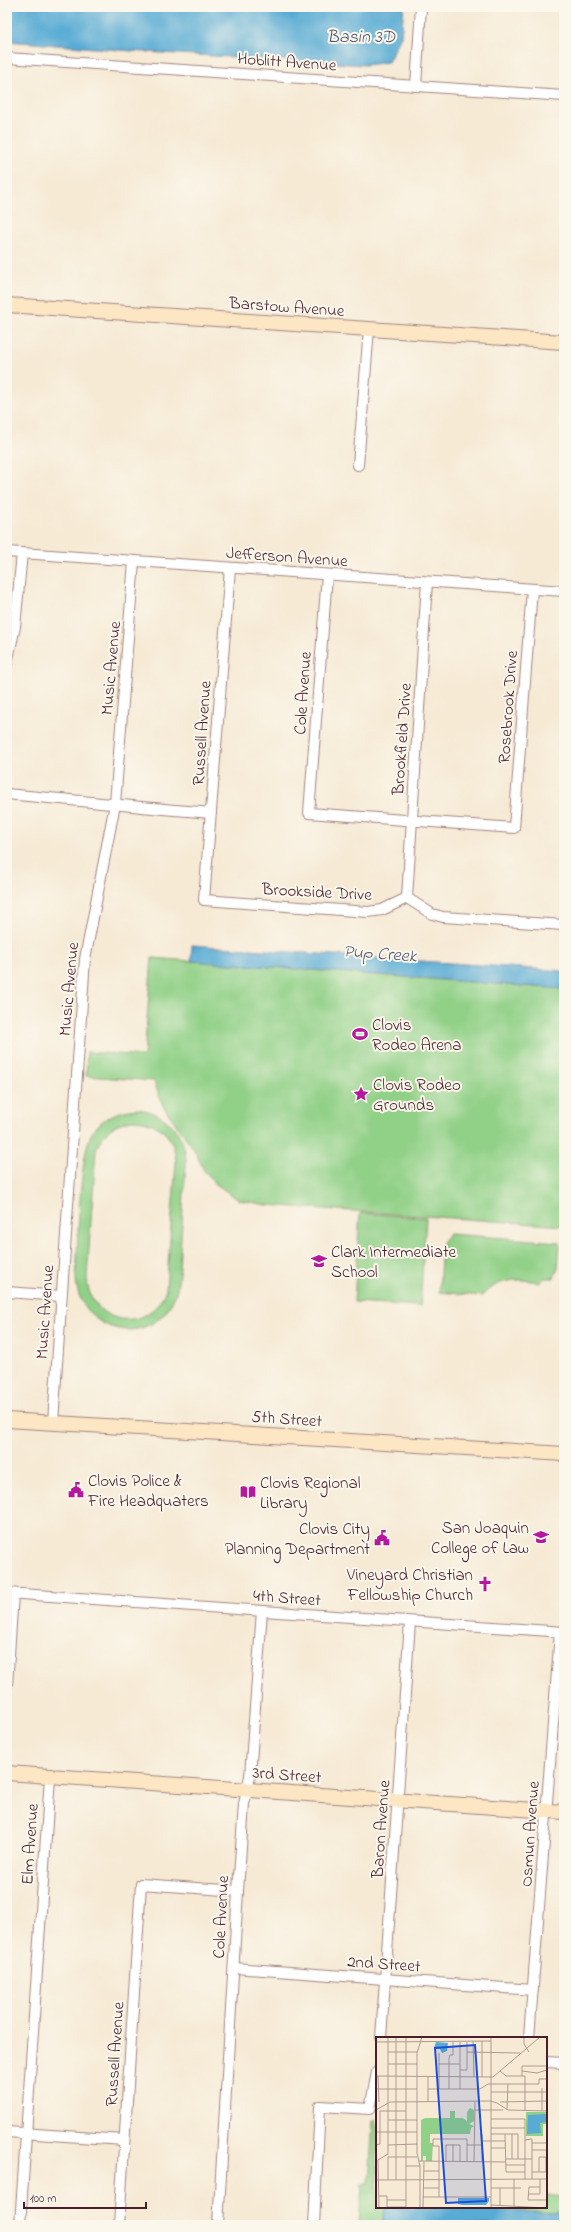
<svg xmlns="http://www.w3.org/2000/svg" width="571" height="2232" viewBox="0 0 571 2232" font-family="'Indie Flower',sans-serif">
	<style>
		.green { fill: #91d087; stroke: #6e7859; fill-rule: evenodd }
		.water { fill: #59abd4; stroke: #526580 }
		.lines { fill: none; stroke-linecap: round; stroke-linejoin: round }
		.street-casing { stroke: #a08480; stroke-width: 12 }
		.secondary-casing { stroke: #a08480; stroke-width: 16 }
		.street { stroke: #fff; stroke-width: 10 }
		.secondary { stroke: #fce6c4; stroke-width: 14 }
		.labels { text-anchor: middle; stroke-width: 4; stroke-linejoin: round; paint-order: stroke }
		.street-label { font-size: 17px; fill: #4a1f2b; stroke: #fbf7ec }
		.poi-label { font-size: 17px; fill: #4a1f2b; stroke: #fbf7ec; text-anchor: start }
		.water-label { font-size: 18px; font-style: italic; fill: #50576f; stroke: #fbf7ec }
		.inset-road { fill: none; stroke: #b19991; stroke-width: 1 }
		.view { fill: #1d4ed8; fill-opacity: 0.15; stroke: #1d4ed8; stroke-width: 2 }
		.inset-edge { fill: none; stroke: #4a1f2b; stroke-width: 2 }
	</style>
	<rect width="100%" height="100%" fill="#fbf7ec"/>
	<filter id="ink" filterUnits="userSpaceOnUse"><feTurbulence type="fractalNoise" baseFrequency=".025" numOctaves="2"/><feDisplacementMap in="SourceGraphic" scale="8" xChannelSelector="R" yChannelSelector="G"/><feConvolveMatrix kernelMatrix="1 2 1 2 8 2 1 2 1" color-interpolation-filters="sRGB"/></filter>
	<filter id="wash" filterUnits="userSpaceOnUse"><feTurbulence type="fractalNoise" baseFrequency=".012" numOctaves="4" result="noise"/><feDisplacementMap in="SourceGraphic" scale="16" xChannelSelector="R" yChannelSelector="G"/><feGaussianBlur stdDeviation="0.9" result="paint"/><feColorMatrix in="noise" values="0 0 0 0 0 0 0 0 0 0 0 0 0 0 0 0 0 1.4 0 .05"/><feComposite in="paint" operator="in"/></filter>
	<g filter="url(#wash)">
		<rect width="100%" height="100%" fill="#f6ead5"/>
		<g class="green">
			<polygon points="152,958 564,989 564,1226 267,1205 239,1200 216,1184 203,1169 194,1149 163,1106 154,1081 86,1076 87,1052 144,1056"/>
			<path d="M139,1109c29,5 47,25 47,54 -2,30 -4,60 -6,89 -1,16 0,34 -7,48 -25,52 -97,31 -97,-24 2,-30 3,-122 16,-143 11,-17 28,-23 47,-24zM132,1120c26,0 44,17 44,43l-10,126c-16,47 -79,37 -79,-13l9,-126c6,-17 18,-27 36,-30z"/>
			<polygon points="360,1213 426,1218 420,1306 354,1302"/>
			<path d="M449,1234l111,8 -2,25 -4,11h-10l-4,5c-20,-6 -44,-4 -58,13l-43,-4 3,-50z"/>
			<polygon points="373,2120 377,2120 377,2207 546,2207 546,2195 564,2197 564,2225 359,2225 362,2183 369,2183"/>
		</g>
		<g class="water">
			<polygon points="7,7 404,7 401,37 388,62 366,65 144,52 7,41"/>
			<polygon points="192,945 564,971 564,989 191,961"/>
			<polygon points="385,2207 499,2207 504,2211 564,2213 564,2225 383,2225"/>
		</g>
	</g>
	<g filter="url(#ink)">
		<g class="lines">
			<defs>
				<g id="street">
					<polyline points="7,58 564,96"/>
					<polyline points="416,86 421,7"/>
					<polyline points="358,465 369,329"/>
					<polyline points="7,552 564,591"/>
					<polyline points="230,568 204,900 368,912 382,910 407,898 432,914 443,917 564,925"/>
					<polyline points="327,575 309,813 514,828 532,589"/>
					<polyline points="7,663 15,627 22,553"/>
					<path d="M7,794c68,6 136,14 204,19"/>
					<polyline points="407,898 427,582"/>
					<polyline points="7,1292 61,1296"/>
					<polyline points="53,1422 85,959 115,804 134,561"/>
					<polyline points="7,1593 564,1632"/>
					<polyline points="7,1685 13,1594"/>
					<polyline points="234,1968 533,1990"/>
					<polyline points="381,2038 410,1622"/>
					<polyline points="529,2038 560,1632"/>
					<polyline points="546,2062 564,2063"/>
					<polyline points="7,2132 124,2140"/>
					<polyline points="20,2225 50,1777"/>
					<polyline points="119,2225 141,1884 238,1891"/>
					<polyline points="218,2225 238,1891 244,1804 250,1776 262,1611"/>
					<polyline points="314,2225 320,2106 370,2109 377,2072"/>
				</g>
				<g id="secondary">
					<polyline points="7,305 564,342"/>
					<polyline points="7,1420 564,1454"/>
					<polyline points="7,1773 564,1812"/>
				</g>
			</defs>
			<use href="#street" class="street-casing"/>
			<use href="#secondary" class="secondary-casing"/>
			<use href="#street" class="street"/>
			<use href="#secondary" class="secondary"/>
		</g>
	</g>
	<defs>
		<symbol id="stadium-bare" viewBox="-9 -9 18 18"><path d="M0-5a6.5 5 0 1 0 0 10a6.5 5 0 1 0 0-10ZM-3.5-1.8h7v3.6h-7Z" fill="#b5179e" stroke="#fbf7ec" stroke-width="2.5" paint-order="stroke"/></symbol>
		<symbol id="sight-bare" viewBox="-9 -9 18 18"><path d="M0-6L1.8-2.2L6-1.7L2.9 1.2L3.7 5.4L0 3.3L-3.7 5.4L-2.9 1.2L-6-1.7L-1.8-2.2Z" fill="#b5179e" stroke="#fbf7ec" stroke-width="2.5" paint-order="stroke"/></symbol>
		<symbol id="school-bare" viewBox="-9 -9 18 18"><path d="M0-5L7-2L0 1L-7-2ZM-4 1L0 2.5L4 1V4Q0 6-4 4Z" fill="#b5179e" stroke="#fbf7ec" stroke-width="2.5" paint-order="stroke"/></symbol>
		<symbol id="civic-bare" viewBox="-9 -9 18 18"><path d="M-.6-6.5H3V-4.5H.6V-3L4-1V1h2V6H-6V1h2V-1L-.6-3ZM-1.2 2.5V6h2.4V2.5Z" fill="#b5179e" stroke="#fbf7ec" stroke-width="2.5" paint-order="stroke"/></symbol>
		<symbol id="library-bare" viewBox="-9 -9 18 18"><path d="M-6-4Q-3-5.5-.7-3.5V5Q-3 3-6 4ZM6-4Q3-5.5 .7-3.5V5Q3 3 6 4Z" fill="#b5179e" stroke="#fbf7ec" stroke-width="2.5" paint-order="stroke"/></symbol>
		<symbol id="church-bare" viewBox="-9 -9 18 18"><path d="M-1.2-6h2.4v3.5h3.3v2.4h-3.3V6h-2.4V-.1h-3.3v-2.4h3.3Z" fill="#b5179e" stroke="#fbf7ec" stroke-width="2.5" paint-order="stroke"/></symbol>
	</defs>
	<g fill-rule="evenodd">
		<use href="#stadium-bare" x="349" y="1023" width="22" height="22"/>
		<use href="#sight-bare" x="350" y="1083" width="22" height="22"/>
		<use href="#school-bare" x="308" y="1250" width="22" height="22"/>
		<use href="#civic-bare" x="65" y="1479" width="22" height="22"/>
		<use href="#library-bare" x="237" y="1481" width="22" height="22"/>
		<use href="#school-bare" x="530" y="1526" width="22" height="22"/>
		<use href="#civic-bare" x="371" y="1527" width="22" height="22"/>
		<use href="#church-bare" x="474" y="1573" width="22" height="22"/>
	</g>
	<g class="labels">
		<g class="street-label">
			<text transform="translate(287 61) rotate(4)" y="6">Hoblitt Avenue</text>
			<text transform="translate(287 306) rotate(4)" y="6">Barstow Avenue</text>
			<text transform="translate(287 556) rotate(4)" y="6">Jefferson Avenue</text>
			<text transform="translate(110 668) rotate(-85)" y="6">Music Avenue</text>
			<text transform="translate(302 693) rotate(-86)" y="6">Cole Avenue</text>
			<text transform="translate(507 707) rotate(-86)" y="6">Rosebrook Drive</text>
			<text transform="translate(201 733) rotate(-86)" y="6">Russell Avenue</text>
			<text transform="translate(401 739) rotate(-86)" y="6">Brookfield Drive</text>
			<text transform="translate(317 891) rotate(3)" y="6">Brookside Drive</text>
			<text transform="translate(68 989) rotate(-85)" y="6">Music Avenue</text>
			<text transform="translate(44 1312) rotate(-86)" y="6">Music Avenue</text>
			<text transform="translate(287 1418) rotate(4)" y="6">5th Street</text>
			<text transform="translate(287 1597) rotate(4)" y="6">4th Street</text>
			<text transform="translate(287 1774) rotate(4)" y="6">3rd Street</text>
			<text transform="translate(380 1829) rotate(-86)" y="6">Baron Avenue</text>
			<text transform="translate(529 1834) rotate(-86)" y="6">Osmun Avenue</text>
			<text transform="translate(29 1844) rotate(-86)" y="6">Elm Avenue</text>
			<text transform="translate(220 1917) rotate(-87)" y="6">Cole Avenue</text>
			<text transform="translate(384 1963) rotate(4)" y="6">2nd Street</text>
			<text transform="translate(114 2054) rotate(-86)" y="6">Russell Avenue</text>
		</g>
		<g class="poi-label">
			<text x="372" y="1030">Clovis<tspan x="372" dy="20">Rodeo Arena</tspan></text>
			<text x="373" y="1090">Clovis Rodeo<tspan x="373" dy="20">Grounds</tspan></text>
			<text x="331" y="1257">Clark Intermediate<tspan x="331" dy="20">School</tspan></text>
			<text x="88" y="1486">Clovis Police &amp;<tspan x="88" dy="20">Fire Headquaters</tspan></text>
			<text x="260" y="1488">Clovis Regional<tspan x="260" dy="20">Library</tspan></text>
			<text x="529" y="1533" text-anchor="end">San Joaquin<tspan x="529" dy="20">College of Law</tspan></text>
			<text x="370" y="1534" text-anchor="end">Clovis City<tspan x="370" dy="20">Planning Department</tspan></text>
			<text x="473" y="1580" text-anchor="end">Vineyard Christian<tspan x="473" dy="20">Fellowship Church</tspan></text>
		</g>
		<g class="water-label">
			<text x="361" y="42">Basin 3D</text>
			<text transform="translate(380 953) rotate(4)" y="6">Pup Creek</text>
		</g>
	</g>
	<g transform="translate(376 2037)">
		<rect width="171" height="171" fill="#f6ead5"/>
		<path d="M94,71l4,2v11l-5,3 5,2 -3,2 -1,6h-40v9h3l-1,18h-6v-5h-3v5h-2v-41l4,-2h25v-7h5v7h8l4,3v-9zM150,75h21v12h-4v12h-17z" fill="#91d087"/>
		<path d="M60,5l12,1 -1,8 -5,2 -2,-4 -6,-1zM171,77v8l-7,1 1,10 -14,1 1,-19zM82,161h31v3l-3,4h-24l-4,-1z" fill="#59abd4"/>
		<path class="inset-road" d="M12,0v118M115,0v171M148,0v7l5,8M97,4l1,36M106,4v36M0,5l115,-1M12,15h29M91,15l53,1M12,27h29M63,27h21M84,33h7v-28M124,34l6,5h19v35M146,34l15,2 10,-3M0,39l117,1 47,-40M2,39l1,26M146,39v-10h25M166,51v23M0,52h41M52,52h52l8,-5h51v-5h8M63,52v-36M73,52v-30l1,-4h3v-14M84,52v-47M115,55h56M52,65v-25M124,65l47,-1M0,73l14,-8 100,-1 7,2 11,7 39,1M99,73h28M131,73l1,-26M4,74h26M115,82h34v60M12,83h29M115,91h34M0,95h41M115,97h27v25M129,97l1,38h19M149,103l7,-1v40M106,104h23M156,106h15M77,107v18M0,108l4,-1v-33M12,108l29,-1M91,108h15M115,111h14M156,113h15M130,122h26M136,122v-25M43,124l87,1M70,125v-17h14v17M98,125l1,-60M106,125v-28M130,128h19M30,129h14M48,134h15M156,135h15M163,135v-15h8M170,135v-15M0,143l171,-1M12,143v-23h29M20,143v-143M164,150h-11l-1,13h19M48,151h15M115,151h30M152,157h12v-15M3,159h8v12M47,160h68M63,160v-51h-6v-7h34v23M11,163h19M115,168l56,3M124,168v-17M138,169v-27M11,170h19M3,171l-1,-48 10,-6M30,171v-171M44,171v-42l-3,-13v-100l5,-16M47,171l1,-46"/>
		<path class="view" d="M99,8l11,156 -40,2 -11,-155z"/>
		<rect width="171" height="171" class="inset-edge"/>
	</g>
	<rect width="571" height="2232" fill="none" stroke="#fbf7ec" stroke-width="24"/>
	<path d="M24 2202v6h122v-6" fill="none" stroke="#4a1f2b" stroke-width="2"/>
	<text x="30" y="2202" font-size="12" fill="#4a1f2b" stroke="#fbf7ec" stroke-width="3" paint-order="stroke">100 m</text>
</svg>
